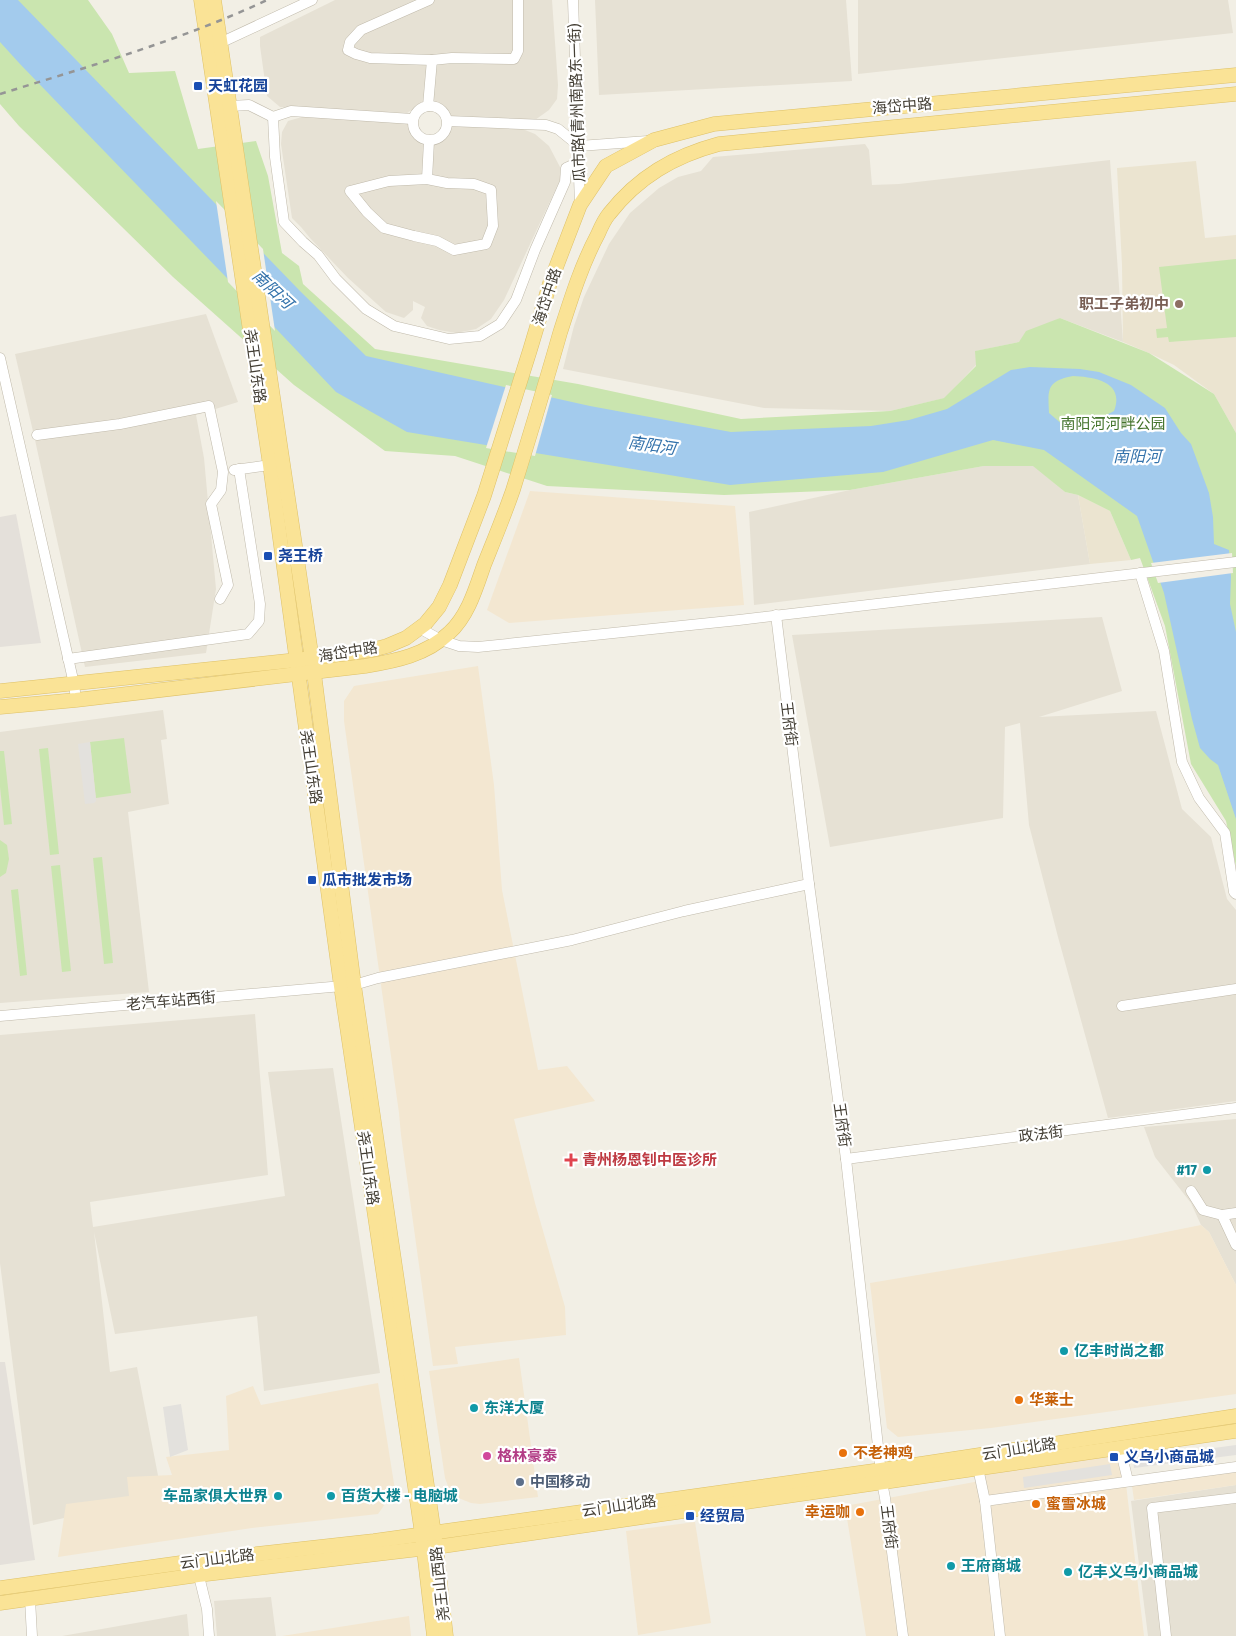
<svg xmlns="http://www.w3.org/2000/svg" width="1236" height="1636" viewBox="0 0 1236 1636" font-family="'Fira Sans Condensed','Noto Sans SC',sans-serif">
	<style>
		.residential { fill: #e6e1d4 }
		.commercial { fill: #f3e7d1 }
		.industrial { fill: #e4e0da }
		.education { fill: #ebe4d0 }
		.green { fill: #cae5af }
		.parking { fill: #e3e1dd }
		.water { fill: #a3cbed; fill-rule: evenodd }
		.pier { fill: #f2efe5 }
		.lines { fill: none; stroke-linecap: round; stroke-linejoin: round }
		.minor-casing { stroke: #c0baab; stroke-width: 11 }
		.major-casing { stroke: #dec167; stroke-width: 15 }
		.minor { stroke: #fff; stroke-width: 10 }
		.major { stroke: #fae396; stroke-width: 14 }
		.rail { stroke: #959595; stroke-width: 2.5; stroke-dasharray: 6 6; stroke-linecap: butt }
		.transit-dot { fill: #1a4fb4; stroke: #fff; stroke-width: 2 }
		.education-dot { fill: #8d6e63; stroke: #fff; stroke-width: 2 }
		.health-dot { fill: #e0444e; stroke: #fff; stroke-width: 2 }
		.culture-dot { fill: #0f9aa8; stroke: #fff; stroke-width: 2 }
		.food-dot { fill: #e8710a; stroke: #fff; stroke-width: 2 }
		.hotel-dot { fill: #d1479c; stroke: #fff; stroke-width: 2 }
		.service-dot { fill: #5c6f8a; stroke: #fff; stroke-width: 2 }
		.labels { text-anchor: middle; stroke-width: 4.5; stroke-linejoin: round; paint-order: stroke }
		.transit-label { font-size: 15px; font-weight: bold; fill: #164399; stroke: #fff; text-anchor: start }
		.street-label { font-size: 15px; fill: #443f35; stroke: #fff }
		.education-label { font-size: 15px; font-weight: bold; fill: #785e54; stroke: #fff; text-anchor: end }
		.park-label { font-size: 15px; fill: #43732b; stroke: #fff }
		.health-label { font-size: 15px; font-weight: bold; fill: #be3a42; stroke: #fff; text-anchor: start }
		.culture-label { font-size: 15px; font-weight: bold; fill: #0d838f; stroke: #fff; text-anchor: start }
		.food-label { font-size: 15px; font-weight: bold; fill: #c56008; stroke: #fff; text-anchor: start }
		.hotel-label { font-size: 15px; font-weight: bold; fill: #b23c85; stroke: #fff; text-anchor: start }
		.service-label { font-size: 15px; font-weight: bold; fill: #4e5e75; stroke: #fff; text-anchor: start }
		.water-label { font-size: 16px; font-style: italic; fill: #3372ab; stroke: #fff }
	</style>
	<rect width="100%" height="100%" fill="#f2efe5"/>
	<g class="residential">
		<polygon points="335,0 552,0 558,85 557,99 549,110 535,120 451,116 438,104 422,103 407,113 280,107 267,96 260,46 260,37"/>
		<polygon points="595,0 846,0 852,81 599,95"/>
		<polygon points="858,0 1228,0 1233,33 858,74"/>
		<polygon points="302,117 407,122 414,135 422,145 441,142 453,125 520,128 535,134 549,146 560,167 560,180 504,300 491,319 476,329 456,333 439,330 427,326 421,318 425,307 413,301 413,310 404,318 386,312 348,278 310,238 301,227 292,218 281,144 282,132 288,121"/>
		<polygon points="865,144 869,150 872,185 899,184 1110,160 1123,342 1060,318 1019,342 976,351 976,365 945,398 890,411 764,408 563,369 574,326 584,297 609,244 630,213 659,188 678,177 701,171 713,157"/>
		<polygon points="206,314 238,402 196,415 204,458 216,589 206,653 85,667 35,440 15,354"/>
		<polygon points="984,466 1034,466 1065,492 1078,495 1090,564 754,605 749,512 850,490"/>
		<polygon points="1102,617 1122,691 1039,717 1156,711 1182,809 1211,837 1227,899 1236,910 1236,1101 1108,1118 1058,937 1029,825 1020,723 1005,727 1003,818 830,847 792,635"/>
		<polygon points="163,710 167,739 161,740 169,804 128,812 149,992 0,1003 0,732"/>
		<polygon points="255,1014 268,1175 90,1202 93,1227 285,1196 268,1072 333,1068 380,1373 264,1391 257,1316 115,1334 94,1232 110,1372 137,1367 162,1496 33,1525 0,1263 0,1035"/>
		<polygon points="1236,1119 1236,1285 1209,1232 1201,1225 1191,1203 1155,1157 1144,1127"/>
		<polygon points="1236,1485 1236,1636 1148,1636 1131,1501"/>
		<polygon points="271,1597 276,1636 217,1636 214,1601"/>
		<polygon points="187,1614 189,1636 62,1636"/>
	</g>
	<g class="commercial">
		<polygon points="530,491 735,506 744,605 509,623 487,610"/>
		<polygon points="478,666 494,785 502,890 538,1070 567,1066 595,1101 514,1119 535,1203 565,1307 566,1335 455,1347 458,1364 433,1366 401,1135 399,1113 344,721 344,701 354,686"/>
		<polygon points="1201,1225 1209,1232 1236,1285 1236,1394 991,1428 898,1437 887,1428 870,1283 1126,1240"/>
		<polygon points="519,1358 538,1497 480,1504 471,1503 456,1497 448,1486 445,1478 429,1371"/>
		<polygon points="378,1383 395,1490 378,1514 252,1528 58,1557 66,1504 129,1496 127,1477 172,1475 166,1457 229,1450 226,1396 253,1386 261,1405"/>
		<polygon points="1118,1454 1126,1484 1144,1636 866,1636 845,1506 985,1480 984,1473"/>
		<polygon points="1236,1471 1236,1485 1134,1500 1132,1486"/>
		<polygon points="695,1522 711,1623 638,1635 626,1531"/>
		<polygon points="409,1616 411,1636 282,1636"/>
	</g>
	<g class="industrial">
		<polygon points="16,514 41,643 0,647 0,517"/>
		<polygon points="0,1362 5,1362 35,1560 0,1565"/>
	</g>
	<g class="education">
		<polygon points="1196,161 1205,238 1236,235 1236,433 1214,394 1174,365 1149,353 1123,342 1122,265 1117,168"/>
		<polygon points="1078,495 1110,511 1131,560 1090,564"/>
	</g>
	<g class="green">
		<polygon points="0,0 88,0 112,34 129,73 175,71 198,149 256,141 268,176 282,253 299,266 303,284 375,349 578,384 741,419 890,411 944,398 976,366 975,351 1019,342 1026,331 1060,318 1149,353 1214,394 1236,433 1236,866 1226,821 1191,764 1165,626 1140,558 1131,560 1110,511 1078,495 1065,492 1033,466 984,466 850,490 724,495 547,486 455,456 385,451 294,385 173,277 19,126 0,104"/>
		<polygon points="1236,259 1236,337 1169,342 1168,337 1157,338 1156,329 1167,328 1159,267"/>
		<polygon points="124,738 131,793 96,798 90,742"/>
		<polygon points="48,748 59,854 50,855 39,749"/>
		<polygon points="0,751 4,751 12,824 4,825 0,787"/>
		<polygon points="0,840 7,845 9,859 6,873 0,877"/>
		<polygon points="102,857 113,963 104,964 93,858"/>
		<polygon points="60,865 71,971 62,972 51,866"/>
		<polygon points="18,889 27,975 20,976 11,890"/>
	</g>
	<g class="parking">
		<polygon points="90,742 96,801 94,803 85,804 78,744"/>
		<polygon points="181,1404 188,1450 170,1457 163,1407"/>
		<polygon points="1236,1445 1236,1455 1134,1468 1133,1459"/>
		<polygon points="1110,1464 1112,1475 1024,1488 1023,1477"/>
	</g>
	<path class="water" d="M0,0h18l283,292 65,64 224,50 141,26 140,-6 38,-6 38,-11 64,-39 19,-3 50,2 19,3 32,13 34,23 16,25 10,11 18,49 4,24 1,27 15,6 2,27 -1,27 6,28v187l-18,-54 -8,-6 -10,-11 -8,-29 -28,-126 -27,-77 -93,-66 -51,-10 -110,32 -153,13 -323,-53 -71,-40 -54,-57 -262,-271 -20,-22zM1073,376c22,1 52,6 41,35 -10,5 -19,11 -31,6l-6,12h-14v-4l-14,-12c-1,-23 -3,-32 24,-37z"/>
	<g class="pier">
		<polygon points="216,201 263,249 275,331 228,282"/>
		<polygon points="506,385 552,395 535,456 486,448"/>
		<polygon points="1232,553 1233,573 1158,583 1151,563"/>
	</g>
	<g class="lines">
		<defs>
			<g id="minor">
				<polyline points="429,0 361,30 350,42 348,50 356,54 370,58 432,60 452,58 514,59 518,51 518,0"/>
				<polyline points="573,0 580,205"/>
				<polyline points="220,43 312,0"/>
				<circle cx="430" cy="123" r="17"/>
				<polyline points="230,106 249,105 273,117 291,111 412,119"/>
				<polyline points="428,106 432,60"/>
				<polyline points="273,117 275,157 284,222 303,242 318,255 336,279 366,309 394,326 449,339 480,336 500,324 516,300 535,250 565,182 566,168 579,162"/>
				<polyline points="448,121 546,125 558,129 579,146 648,141"/>
				<polygon points="427,179 447,183 474,184 491,190 493,226 486,244 454,250 437,241 414,236 384,228 367,212 350,191 389,181"/>
				<polyline points="427,179 429,141"/>
				<polyline points="0,358 74,684 76,700"/>
				<polyline points="37,435 120,424 209,406 223,472 221,490 211,504 228,585 220,599"/>
				<polyline points="234,470 270,465"/>
				<polyline points="1140,573 1164,651 1182,762 1199,798 1225,833 1234,892 1236,894"/>
				<polyline points="776,615 809,884 846,1159 882,1482 885,1498 903,1636"/>
				<polyline points="419,628 441,640 459,646 478,647 739,620 1236,562"/>
				<polyline points="68,659 248,634 259,621 260,604 239,469"/>
				<polyline points="1122,1006 1236,989"/>
				<polyline points="0,1016 354,985 378,978 572,940 684,911 809,884"/>
				<polyline points="846,1159 1236,1108"/>
				<polyline points="1191,1191 1203,1210 1222,1215 1236,1245"/>
				<polyline points="1222,1215 1236,1213"/>
				<polyline points="1120,1448 1128,1481"/>
				<polyline points="978,1468 985,1501 1000,1636"/>
				<polyline points="985,1501 1236,1467"/>
				<polyline points="197,1568 207,1609 209,1636"/>
				<polyline points="30,1599 32,1636"/>
				<polyline points="1166,1636 1152,1508 1236,1498"/>
			</g>
			<g id="major">
				<polyline points="201,0 270,465 341,986 422,1534 434,1636"/>
				<polyline points="214,0 314,673 354,985 436,1547 446,1636"/>
				<polyline points="0,691 297,660 372,650 387,646 406,638 425,624 439,607 450,585 484,496 530,350 550,283 580,205 606,166 654,140 714,124 1236,75"/>
				<path d="M0,707l76,-7 289,-34c31,-5 61,-11 84,-33 19,-17 27,-45 35,-68 10,-25 20,-49 29,-75 16,-52 32,-104 47,-157 11,-34 21,-67 38,-99 3,-7 6,-14 11,-20 29,-37 65,-58 110,-70l517,-50"/>
				<polyline points="0,1588 195,1561 374,1541 881,1470 1236,1416"/>
				<polyline points="0,1603 198,1575 436,1547 1236,1431"/>
			</g>
		</defs>
		<use href="#minor" class="minor-casing"/>
		<use href="#major" class="major-casing"/>
		<use href="#minor" class="minor"/>
		<use href="#major" class="major"/>
		<path class="rail" d="M0,94c90,-28 182,-54 267,-94"/>
	</g>
	<g class="transit-dot">
		<rect x="193" y="81" width="10" height="10" rx="2.5"/>
		<rect x="263" y="551" width="10" height="10" rx="2.5"/>
		<rect x="307" y="875" width="10" height="10" rx="2.5"/>
		<rect x="1109" y="1452" width="10" height="10" rx="2.5"/>
		<rect x="685" y="1511" width="10" height="10" rx="2.5"/>
	</g>
	<circle class="education-dot" cx="1179" cy="304" r="5"/>
	<path class="health-dot" d="M568.5 1152.5h5v5h5v5h-5v5h-5v-5h-5v-5h5z"/>
	<g class="culture-dot">
		<circle cx="1207" cy="1170" r="5"/>
		<circle cx="1064" cy="1351" r="5"/>
		<circle cx="474" cy="1408" r="5"/>
		<circle cx="278" cy="1496" r="5"/>
		<circle cx="331" cy="1496" r="5"/>
		<circle cx="951" cy="1566" r="5"/>
		<circle cx="1068" cy="1572" r="5"/>
	</g>
	<g class="food-dot">
		<circle cx="1019" cy="1400" r="5"/>
		<circle cx="843" cy="1453" r="5"/>
		<circle cx="1036" cy="1504" r="5"/>
		<circle cx="860" cy="1512" r="5"/>
	</g>
	<circle class="hotel-dot" cx="487" cy="1456" r="5"/>
	<circle class="service-dot" cx="520" cy="1482" r="5"/>
	<g class="labels">
		<g class="transit-label">
			<text x="208" y="91">天虹花园</text>
			<text x="278" y="561">尧王桥</text>
			<text x="322" y="885">瓜市批发市场</text>
			<text x="1124" y="1462">义乌小商品城</text>
			<text x="700" y="1521">经贸局</text>
		</g>
		<g class="street-label">
			<text transform="translate(577 103) rotate(-92)" y="5">瓜市路(青州南路东一街)</text>
			<text transform="translate(902 106) rotate(-5)" y="5">海岱中路</text>
			<text transform="translate(547 297) rotate(-72)" y="5">海岱中路</text>
			<text transform="translate(255 366) rotate(82)" y="5">尧王山东路</text>
			<text transform="translate(348 652) rotate(-9)" y="5">海岱中路</text>
			<text transform="translate(789 724) rotate(83)" y="5">王府街</text>
			<text transform="translate(311 767) rotate(82)" y="5">尧王山东路</text>
			<text transform="translate(171 1001) rotate(-5)" y="5">老汽车站西街</text>
			<text transform="translate(842 1125) rotate(82)" y="5">王府街</text>
			<text transform="translate(1041 1134) rotate(-7)" y="5">政法街</text>
			<text transform="translate(368 1168) rotate(82)" y="5">尧王山东路</text>
			<text transform="translate(1019 1449) rotate(-9)" y="5">云门山北路</text>
			<text transform="translate(619 1506) rotate(-8)" y="5">云门山北路</text>
			<text transform="translate(889 1527) rotate(83)" y="5">王府街</text>
			<text transform="translate(217 1559) rotate(-7)" y="5">云门山北路</text>
			<text transform="translate(440 1584) rotate(-96)" y="5">尧王山西路</text>
		</g>
		<g class="education-label">
			<text x="1169" y="309">职工子弟初中</text>
		</g>
		<g class="park-label">
			<text x="1113" y="429">南阳河河畔公园</text>
		</g>
		<g class="health-label">
			<text x="582" y="1165">青州杨恩钊中医诊所</text>
		</g>
		<g class="culture-label">
			<text x="1197" y="1175" text-anchor="end">#17</text>
			<text x="1074" y="1356">亿丰时尚之都</text>
			<text x="484" y="1413">东洋大厦</text>
			<text x="268" y="1501" text-anchor="end">车品家俱大世界</text>
			<text x="341" y="1501">百货大楼 - 电脑城</text>
			<text x="961" y="1571">王府商城</text>
			<text x="1078" y="1577">亿丰义乌小商品城</text>
		</g>
		<g class="food-label">
			<text x="1029" y="1405">华莱士</text>
			<text x="853" y="1458">不老神鸡</text>
			<text x="1046" y="1509">蜜雪冰城</text>
			<text x="850" y="1517" text-anchor="end">幸运咖</text>
		</g>
		<g class="hotel-label">
			<text x="497" y="1461">格林豪泰</text>
		</g>
		<g class="service-label">
			<text x="530" y="1487">中国移动</text>
		</g>
		<g class="water-label">
			<text transform="translate(273 289) rotate(43)" y="6">南阳河</text>
			<text transform="translate(652 445) rotate(8)" y="6">南阳河</text>
			<text x="1137" y="462">南阳河</text>
		</g>
	</g>
</svg>
